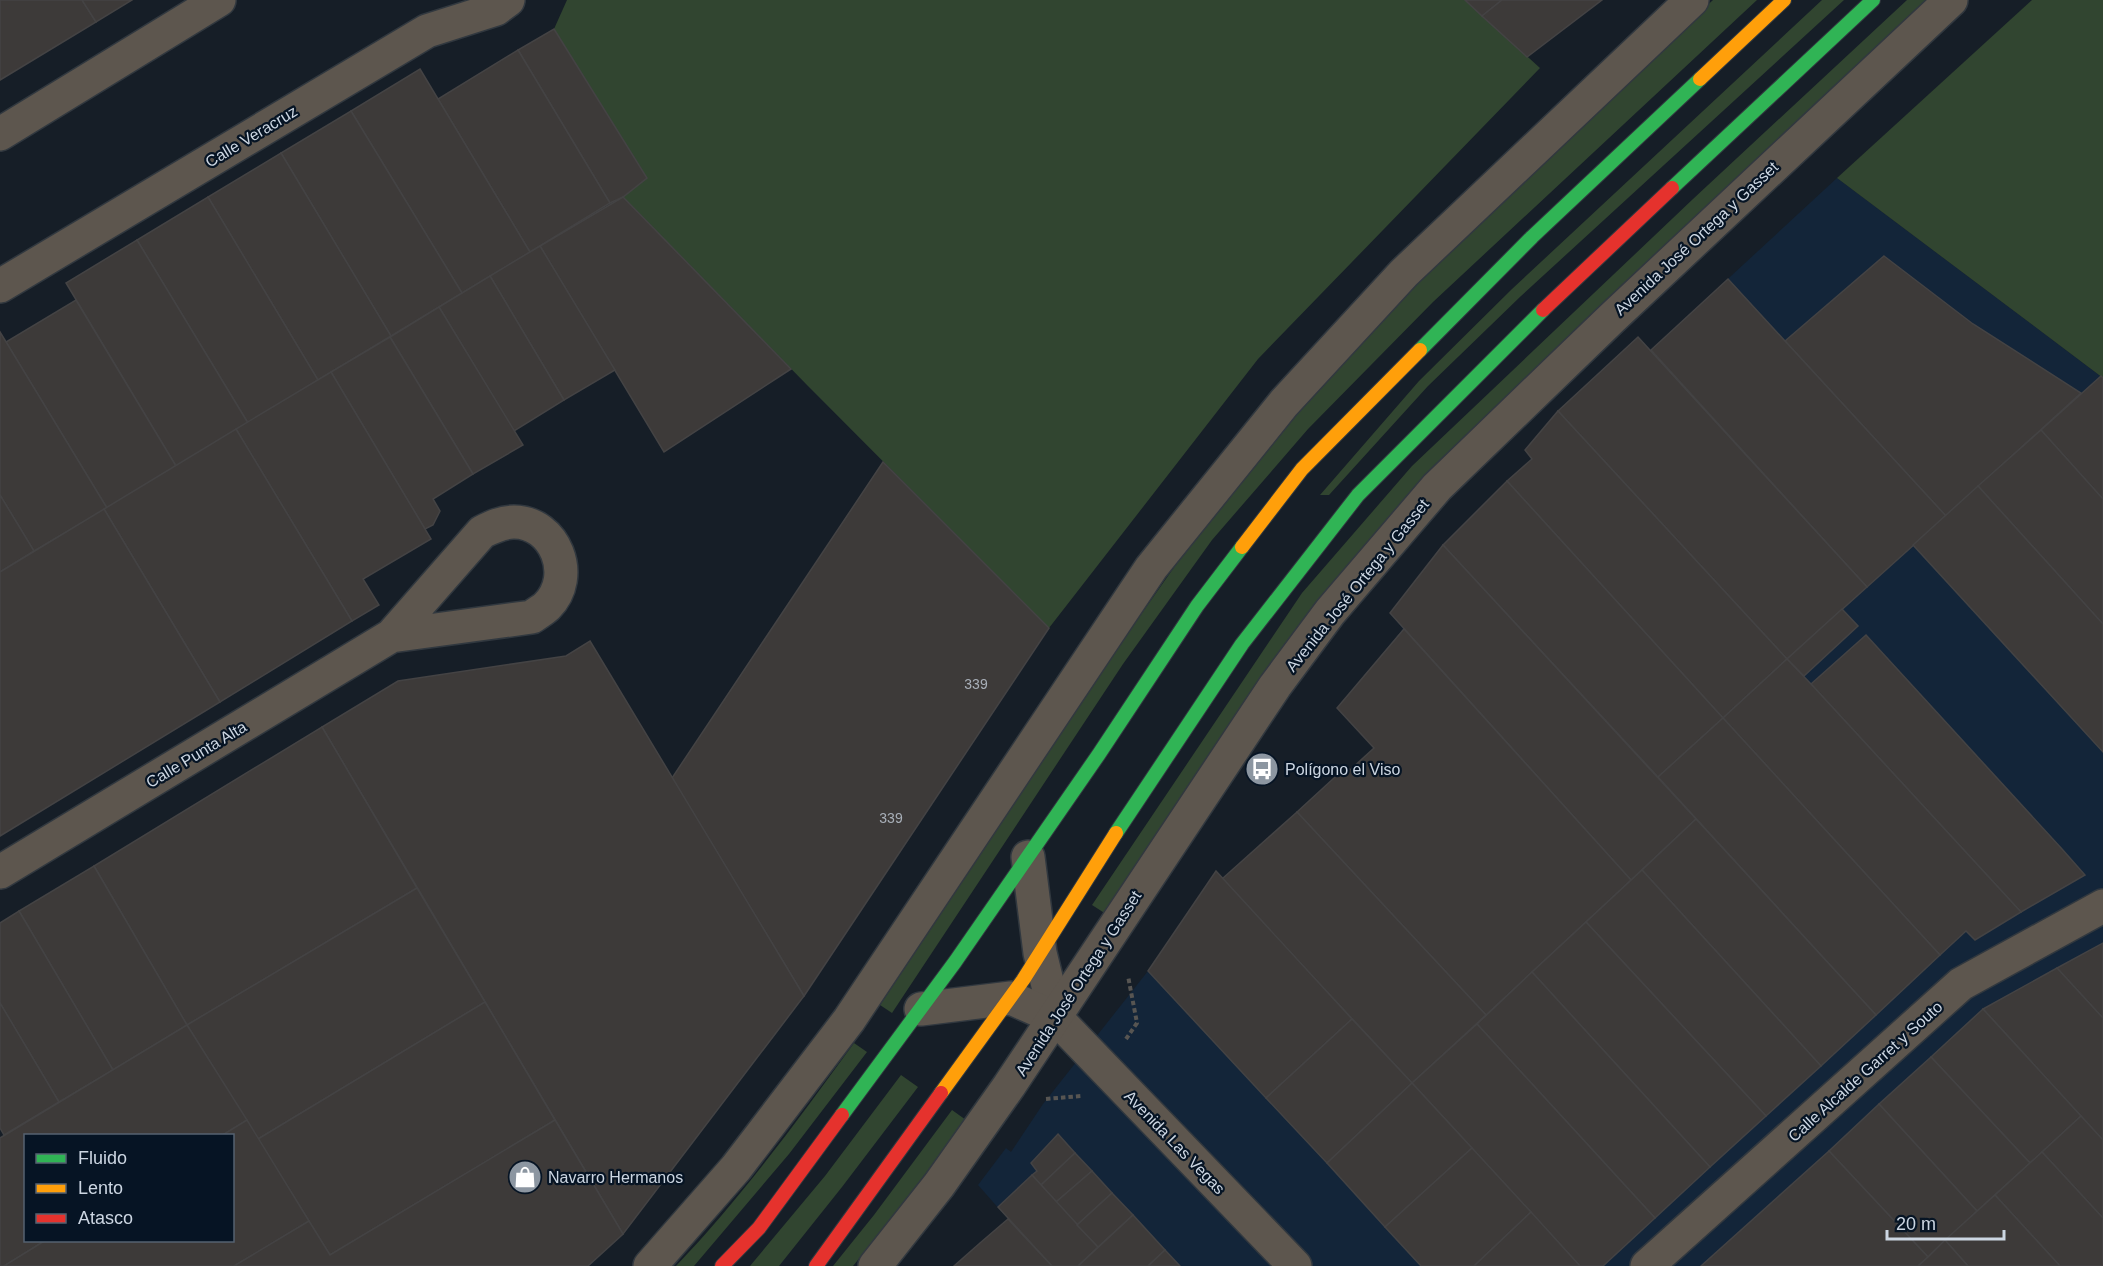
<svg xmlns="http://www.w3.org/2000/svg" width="2103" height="1266" viewBox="0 0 2103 1266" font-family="Helvetica,sans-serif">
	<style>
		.built { fill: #132539 }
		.green { fill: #314530 }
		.building { fill: #3d3a39; stroke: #444344; stroke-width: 1.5 }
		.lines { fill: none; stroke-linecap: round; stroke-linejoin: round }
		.street-casing { stroke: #31383f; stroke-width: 36 }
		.fast-casing { stroke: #31383f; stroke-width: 16 }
		.slow-casing { stroke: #31383f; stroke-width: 16 }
		.jam-casing { stroke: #31383f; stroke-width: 16 }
		.path { stroke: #575552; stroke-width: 4; stroke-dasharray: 4.5 3; stroke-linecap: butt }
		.street { stroke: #5d564e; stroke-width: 33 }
		.fast { stroke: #30b455; stroke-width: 14 }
		.slow { stroke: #ff9f0a; stroke-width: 14 }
		.jam { stroke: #e5322d; stroke-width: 14 }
		.labels { text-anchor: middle; stroke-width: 4.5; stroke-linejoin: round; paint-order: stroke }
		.number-label { font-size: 14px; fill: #a8afb8 }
		.street-label { font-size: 16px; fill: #ccd6e2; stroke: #061424 }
		.poi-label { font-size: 16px; fill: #ccd6e2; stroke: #061424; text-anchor: start }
	</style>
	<rect width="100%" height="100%" fill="#161e27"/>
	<polygon class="built" points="1837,178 2103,378 2103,1266 954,1266 1008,1219 978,1185 1006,1148 1011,1152 1043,1104 1148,971 1216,871 1223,879 1347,766 1351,769 1374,748 1337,708 1403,629 1390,613 1443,545 1532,459 1525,450 1558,411 1638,337 1651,350"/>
	<g class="green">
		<polygon points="567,0 1465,0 1540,68 1258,359 1049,628 806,384 623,197 647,178 554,29"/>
		<polygon points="1713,0 1757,0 1433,302 1308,429 1212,540 1123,664 892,1013 880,1005 1109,660 1196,536 1288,421 1460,238"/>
		<polygon points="1822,0 1844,0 1521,296 1428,386 1329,495 1320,495 1419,381 1512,289"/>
		<polygon points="1907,0 1931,0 1427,473 1260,678 1106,914 1092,905 1302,593 1412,466 1693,199"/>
		<polygon points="2032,0 2103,0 2103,378 1837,178"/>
		<path d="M854,1043l13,9 -78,102 -95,112h-18c66,-69 122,-146 178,-223z"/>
		<polygon points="901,1075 918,1087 842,1187 779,1266 750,1266 825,1176"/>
		<polygon points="952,1110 966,1120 888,1223 853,1266 833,1266 874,1215"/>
	</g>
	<g class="building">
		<polygon points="0,0 82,0 96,22 0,80"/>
		<polygon points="82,0 132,0 96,22"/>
		<polygon points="1465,0 1502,0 1482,16"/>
		<polygon points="1502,0 1602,0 1527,57 1482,16"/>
		<polygon points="554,29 647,178 623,197 610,203 518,50"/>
		<polygon points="518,50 610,203 530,252 438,99"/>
		<polygon points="420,69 530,252 462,293 351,111"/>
		<polygon points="351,111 462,293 391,336 281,153"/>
		<polygon points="281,153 391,336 318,380 208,197"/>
		<polygon points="208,197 318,380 248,423 137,240"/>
		<polygon points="623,197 791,369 664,452 540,246"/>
		<polygon points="137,240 248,423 176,466 66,283"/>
		<polygon points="540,246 615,370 564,400 490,276"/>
		<polygon points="1884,256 1973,324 2081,393 1946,516 1785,341"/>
		<polygon points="490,276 564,400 514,431 439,307"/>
		<polygon points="1728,279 1946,516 1867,587 1651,350"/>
		<polygon points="76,300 176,466 107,508 6,342"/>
		<polygon points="439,307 523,445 473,474 390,337"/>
		<polygon points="0,332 107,508 34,551 0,495"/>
		<polygon points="390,337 473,474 433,499 440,511 433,525 425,529 331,372"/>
		<polygon points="1638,337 1867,587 1787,659 1558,411"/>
		<polygon points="331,372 431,539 363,579 379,605 352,621 236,429"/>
		<polygon points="2101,376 2103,378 2103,499 2041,430"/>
		<polygon points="1558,411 1787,659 1723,718 1507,481 1532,459 1525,450"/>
		<polygon points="236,429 352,621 220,702 104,509"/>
		<polygon points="2041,430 2103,499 2103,624 1978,486"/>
		<polygon points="883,462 1049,628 804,996 672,778"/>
		<polygon points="1507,481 1723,718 1658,777 1443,545"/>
		<polygon points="1978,486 2103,624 2103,752 1913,545"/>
		<polygon points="0,495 34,551 0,572"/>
		<polygon points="104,509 220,702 0,836 0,572"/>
		<polygon points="1443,545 1696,819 1631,880 1390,613"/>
		<polygon points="1842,609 1858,626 1804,676 1787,659"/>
		<polygon points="1404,629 1631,880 1486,1015 1297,812 1347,766 1350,770 1374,748 1337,708"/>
		<polygon points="1866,635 2062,849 2085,875 2021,912 1811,684"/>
		<polygon points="590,641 804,996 623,1234 322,727 398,681 566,656"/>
		<polygon points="1787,659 1811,684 2021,912 1975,940 1966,931 1940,955 1723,718"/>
		<polygon points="1723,718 1940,955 1876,1015 1658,777"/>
		<polygon points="322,727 417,888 187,1025 94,866"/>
		<polygon points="1297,812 1486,1015 1412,1083 1222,879"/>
		<polygon points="1696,819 1876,1015 1821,1066 1642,870"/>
		<polygon points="94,866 187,1025 113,1070 19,911"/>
		<polygon points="1642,870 1821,1066 1766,1116 1586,922"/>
		<polygon points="1216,871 1352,1019 1266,1098 1148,971"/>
		<polygon points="417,888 485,1002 258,1139 187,1025"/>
		<polygon points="19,911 113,1070 59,1102 0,1003 0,923"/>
		<polygon points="1586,922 1766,1116 1710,1167 1532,972"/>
		<polygon points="2103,943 2103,1018 2057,968"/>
		<polygon points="2057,968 2103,1018 2103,1140 1983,1009"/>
		<polygon points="1532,972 1710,1167 1655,1218 1477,1024"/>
		<polygon points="485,1002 555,1120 330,1255 258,1139"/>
		<polygon points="0,1003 59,1102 4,1135 0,1128"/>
		<polygon points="1983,1009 2081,1116 2030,1163 1931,1057"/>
		<polygon points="1352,1019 1412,1083 1327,1163 1266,1098"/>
		<polygon points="1477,1024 1655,1218 1603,1266 1580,1266 1412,1083"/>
		<polygon points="187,1025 247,1120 221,1136 26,1136 26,1240 46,1240 4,1266 0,1266 0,1138"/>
		<polygon points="1931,1057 2030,1163 1977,1211 1879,1104"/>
		<polygon points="1412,1083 1472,1148 1385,1227 1327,1163"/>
		<polygon points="1879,1104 1977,1211 1928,1257 1829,1151"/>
		<polygon points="2081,1116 2103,1140 2103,1218 2042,1152"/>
		<polygon points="247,1120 309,1221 234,1266 4,1266 46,1240 232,1240 232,1136 221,1136"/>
		<polygon points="555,1120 623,1234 588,1266 234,1266 309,1221 330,1255"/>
		<polygon points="1058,1134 1075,1153 1041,1185 1032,1175 1037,1171 1031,1163"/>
		<polygon points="1472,1148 1531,1212 1474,1266 1421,1266 1385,1227"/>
		<polygon points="1829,1151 1928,1257 1918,1266 1701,1266"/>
		<polygon points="2042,1152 2103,1218 2103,1266 2060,1266 1995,1195"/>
		<polygon points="1075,1153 1092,1171 1056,1202 1041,1185"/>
		<polygon points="1092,1171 1112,1193 1077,1225 1056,1202"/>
		<polygon points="1032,1175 1098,1247 1078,1266 1052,1266 998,1207"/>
		<polygon points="1112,1193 1133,1215 1098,1247 1077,1225"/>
		<polygon points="1995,1195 2060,1266 1968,1266 1945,1240"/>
		<polygon points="1531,1212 1580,1266 1474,1266"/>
		<polygon points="1133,1215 1165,1250 1148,1266 1078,1266"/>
		<polygon points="1008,1219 1052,1266 954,1266 980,1243"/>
		<polygon points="1945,1240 1968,1266 1918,1266 1928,1257"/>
		<polygon points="1165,1250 1180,1266 1148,1266"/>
	</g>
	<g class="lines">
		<defs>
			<g id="street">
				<polyline points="0,134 219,0"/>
				<polyline points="0,286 427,31 496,9 508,0"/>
				<polyline points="1028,857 1040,953 1056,1018"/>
				<path d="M0,872l391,-236 91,-104c10,-5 20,-10 32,-10 41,0 63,54 33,84 -4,4 -10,7 -15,11l-141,19"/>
				<polyline points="921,1009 1011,998 1056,1018 1295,1266"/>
				<polyline points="650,1266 736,1168 849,1020 1151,568 1284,403 1404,273 1692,0"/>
				<polyline points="875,1266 939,1185 1009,1086 1275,686 1330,612 1437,487 1612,318 1951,0"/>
				<polyline points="1647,1266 1961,984 2103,906"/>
			</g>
			<g id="fast">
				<polyline points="1672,188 1873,0"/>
				<polyline points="1420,350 1532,237 1700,79"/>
				<polyline points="1116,833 1242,644 1358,495 1543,310"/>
				<polyline points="842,1115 955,962 1099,754 1197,606 1242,547"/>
			</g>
			<g id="slow">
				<polyline points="1700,79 1784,0"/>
				<polyline points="1242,547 1302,469 1420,350"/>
				<polyline points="941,1093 1023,980 1116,833"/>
			</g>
			<g id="jam">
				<polyline points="1543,310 1672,188"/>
				<polyline points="722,1266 759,1228 842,1115"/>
				<polyline points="816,1266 941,1093"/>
			</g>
		</defs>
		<use href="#street" class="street-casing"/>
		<use href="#fast" class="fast-casing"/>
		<use href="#slow" class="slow-casing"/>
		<use href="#jam" class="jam-casing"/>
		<g class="path">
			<polyline points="1126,1039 1137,1023 1128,976"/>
			<polyline points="1046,1099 1081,1096"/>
		</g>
		<use href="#street" class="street"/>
		<use href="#fast" class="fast"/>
		<use href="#slow" class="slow"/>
		<use href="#jam" class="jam"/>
	</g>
	<defs>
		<symbol id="bus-disc" viewBox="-11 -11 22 22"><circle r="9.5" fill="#8c96a1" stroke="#061424"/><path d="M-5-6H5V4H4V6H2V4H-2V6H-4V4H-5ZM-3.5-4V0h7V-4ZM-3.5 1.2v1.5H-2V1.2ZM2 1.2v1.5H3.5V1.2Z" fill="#fff"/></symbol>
		<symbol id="shop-disc" viewBox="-11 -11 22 22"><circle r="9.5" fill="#8c96a1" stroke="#061424"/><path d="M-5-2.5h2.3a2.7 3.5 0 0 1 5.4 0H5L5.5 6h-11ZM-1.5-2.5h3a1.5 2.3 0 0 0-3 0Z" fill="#fff"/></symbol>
	</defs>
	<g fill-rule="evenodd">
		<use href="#bus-disc" x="1243" y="750" width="38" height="38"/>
		<use href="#shop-disc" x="506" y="1158" width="38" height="38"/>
	</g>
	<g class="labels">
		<g class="number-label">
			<text x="976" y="689">339</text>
			<text x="891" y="823">339</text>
		</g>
		<g class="street-label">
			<text transform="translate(251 136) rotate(-31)" y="6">Calle Veracruz</text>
			<text transform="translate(1696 238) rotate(-43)" y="6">Avenida José Ortega y Gasset</text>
			<text transform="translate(1357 585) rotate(-51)" y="6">Avenida José Ortega y Gasset</text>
			<text transform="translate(196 754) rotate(-31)" y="6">Calle Punta Alta</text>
			<text transform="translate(1078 983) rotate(-57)" y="6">Avenida José Ortega y Gasset</text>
			<text transform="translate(1865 1071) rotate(-42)" y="6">Calle Alcalde Garret y Souto</text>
			<text transform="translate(1175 1142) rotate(46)" y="6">Avenida Las Vegas</text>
		</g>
		<g class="poi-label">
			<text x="1285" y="775">Polígono el Viso</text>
			<text x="548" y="1183">Navarro Hermanos</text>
		</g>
	</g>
	<rect x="24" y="1134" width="210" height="108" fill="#061424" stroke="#556270" stroke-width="1.5"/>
	<rect x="36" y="1154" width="30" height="9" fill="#30b455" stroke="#556270" stroke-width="1.5"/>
	<text x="78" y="1164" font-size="18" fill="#ccd6e2">Fluido</text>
	<rect x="36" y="1184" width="30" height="9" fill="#ff9f0a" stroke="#556270" stroke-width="1.5"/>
	<text x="78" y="1194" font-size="18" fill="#ccd6e2">Lento</text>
	<rect x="36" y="1214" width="30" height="9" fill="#e5322d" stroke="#556270" stroke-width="1.5"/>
	<text x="78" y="1224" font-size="18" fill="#ccd6e2">Atasco</text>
	<path d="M1887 1230v9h117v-9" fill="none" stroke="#ccd6e2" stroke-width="3"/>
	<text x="1896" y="1230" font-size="18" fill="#ccd6e2" stroke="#061424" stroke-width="4.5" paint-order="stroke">20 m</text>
</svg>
